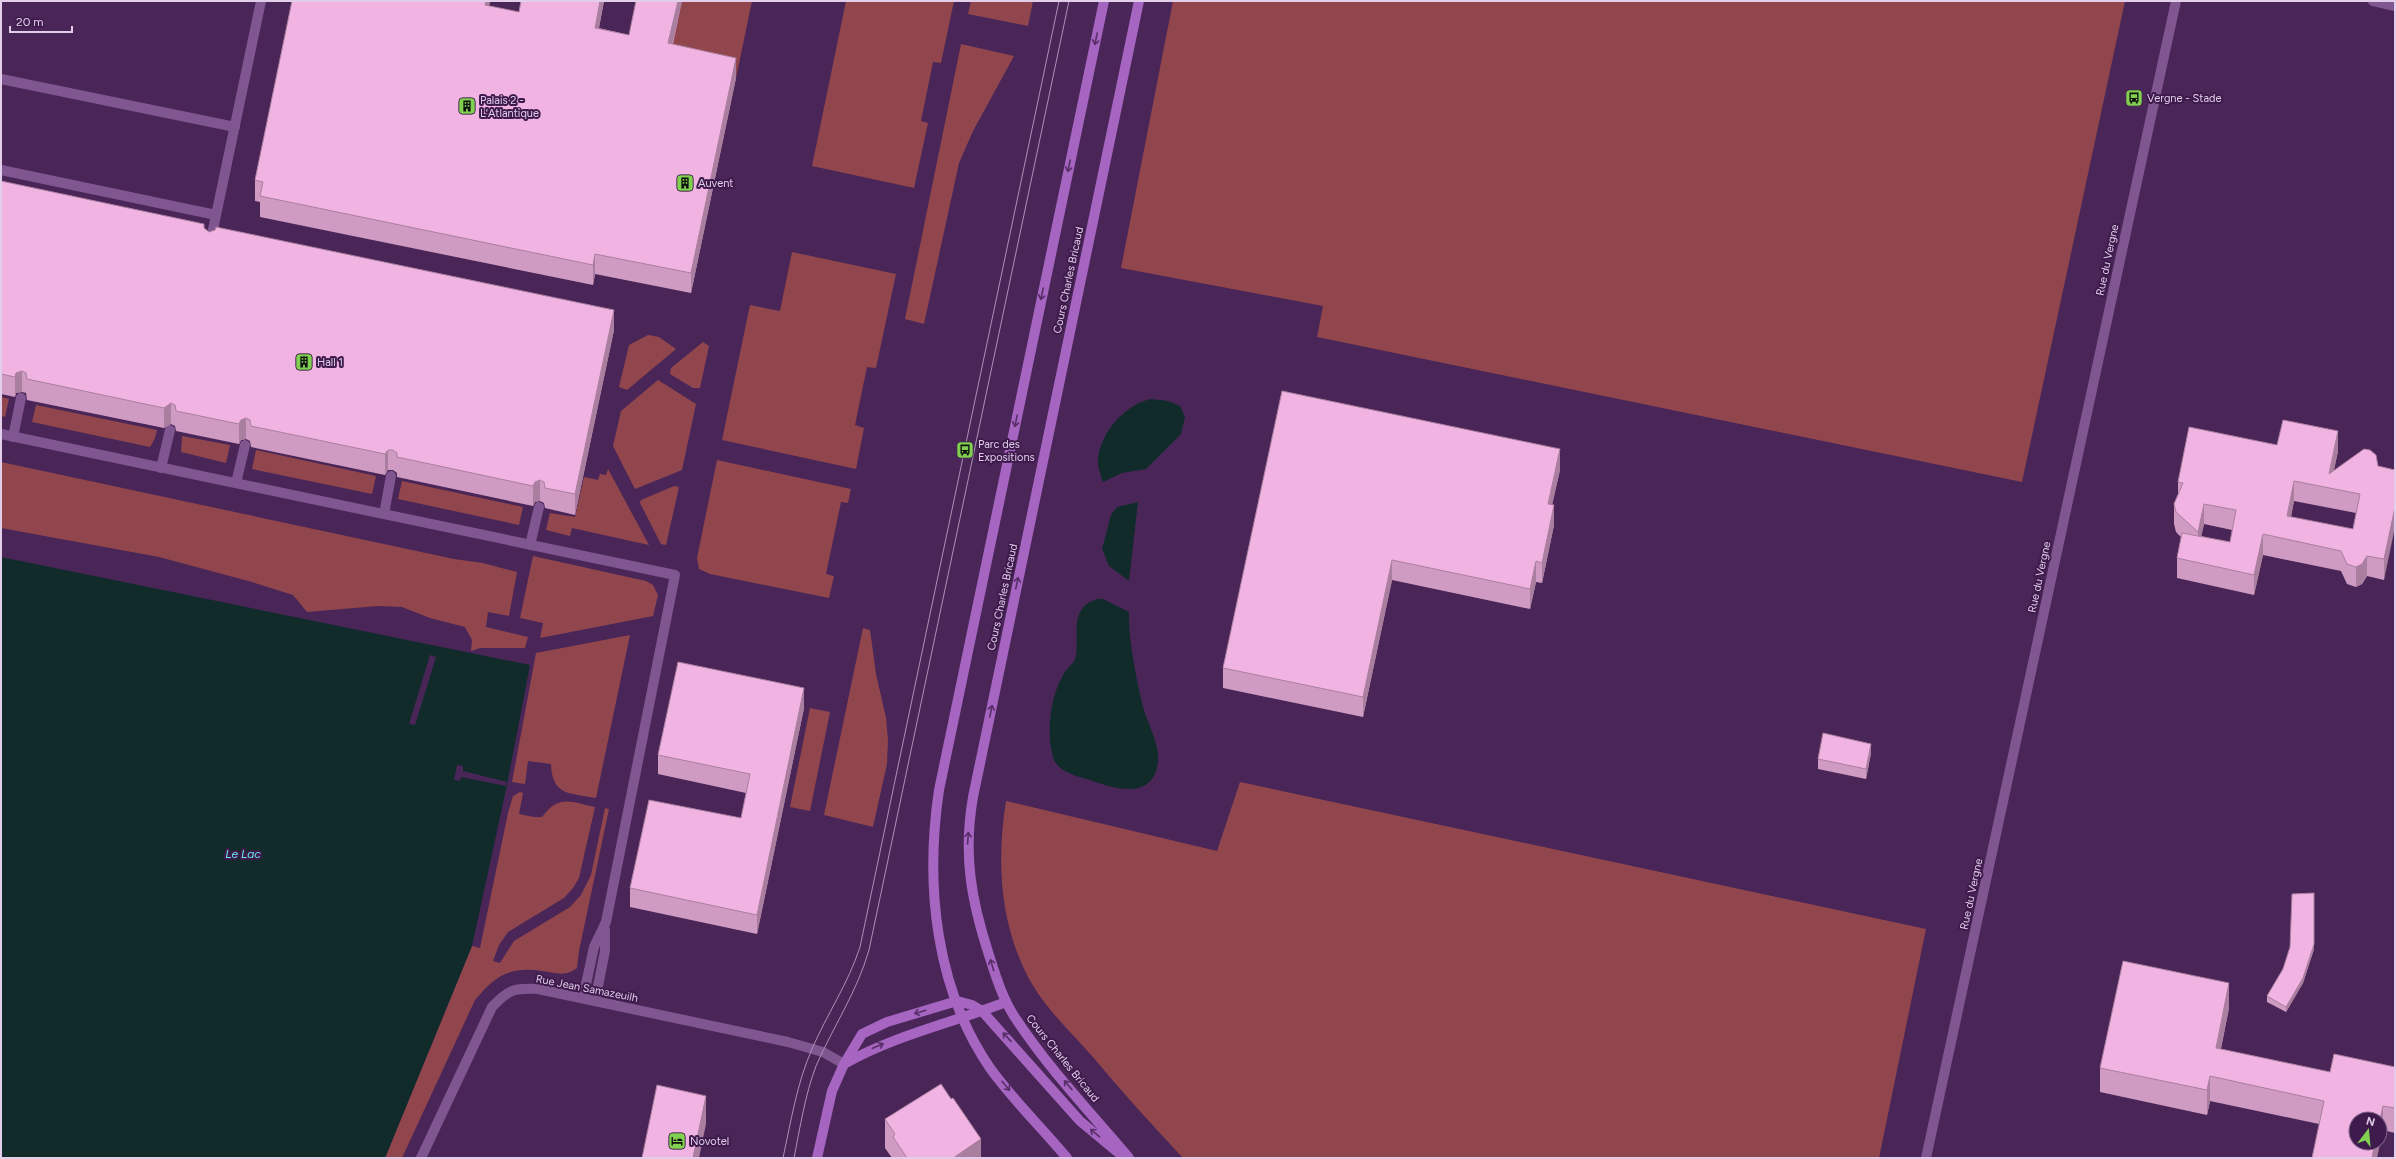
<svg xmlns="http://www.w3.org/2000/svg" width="2396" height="1159" viewBox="0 0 2396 1159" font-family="Figtree,sans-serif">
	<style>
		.green { fill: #91464d }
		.water { fill: #112b2b }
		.pier { fill: #492657 }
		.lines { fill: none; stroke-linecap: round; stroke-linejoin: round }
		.lane { stroke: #7f5690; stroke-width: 10 }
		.street { stroke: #7f5690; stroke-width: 10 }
		.secondary { stroke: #a665c1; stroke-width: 10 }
		.tram { stroke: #ab91b6; stroke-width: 1 }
		.wall { fill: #cf9bc2; fill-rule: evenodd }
		.shaded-wall { fill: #a97e9e }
		.building { fill: #f1b4e2; stroke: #a97e9e; fill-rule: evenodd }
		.oneway { stroke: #582e69 }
		.labels { text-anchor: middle; stroke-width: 4; stroke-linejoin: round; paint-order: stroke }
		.poi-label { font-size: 11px; fill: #e2cdeb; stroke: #3e1b4c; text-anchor: start }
		.street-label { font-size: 11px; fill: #e2cdeb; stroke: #3e1b4c }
		.water-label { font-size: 12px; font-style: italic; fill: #67e9ea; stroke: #3e1b4c }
	</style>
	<rect width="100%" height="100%" fill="#492657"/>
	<g class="green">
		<polygon points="682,1 752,1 736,78 668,63"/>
		<polygon points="846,1 954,1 941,63 933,62 921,121 928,123 914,188 812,166"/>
		<polygon points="971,1 1033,1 1028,26 968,14"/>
		<polygon points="1173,1 2125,1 2022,482 1317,337 1323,306 1121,268"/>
		<polygon points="961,44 1014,56 973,131 959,163 924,324 905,319"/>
		<polygon points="792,252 896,274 876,368 867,367 855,425 864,428 856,469 722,440 750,305 780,311"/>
		<polygon points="648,335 659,337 676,349 627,390 619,387 629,345"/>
		<polygon points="703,342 709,346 700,388 693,388 670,374 671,368"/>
		<polygon points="658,380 696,404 682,470 635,489 613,446 621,411"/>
		<polygon points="1,397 9,399 5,417 1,416"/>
		<polygon points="36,405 157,430 155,438 150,447 32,422"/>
		<polygon points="182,436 230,445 226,463 181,452"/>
		<polygon points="256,450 376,476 372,494 252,469"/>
		<polygon points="717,460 851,489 848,503 841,502 826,574 834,576 829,598 710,574 699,569 697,558"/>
		<polygon points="1,462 454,559 483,563 517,572 509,616 488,612 486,627 528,637 525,648 480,648 471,651 472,640 465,627 430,618 402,607 378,606 307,612 293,595 252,582 159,557 1,528"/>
		<polygon points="608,469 649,545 572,528 570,536 546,530 550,513 575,517 584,477 598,480 600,474 606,475"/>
		<polygon points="402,481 523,507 519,525 398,499"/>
		<polygon points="674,486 679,487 666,545 661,544 640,503 641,500"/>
		<polygon points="533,556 646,581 653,585 658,595 653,616 540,638 543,623 520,618"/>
		<polygon points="863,628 870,630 876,674 886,718 888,740 887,764 873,827 824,815"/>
		<path d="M630,635l-34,163c-26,-5 -44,-2 -45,-34l-23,-3 -3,23 -13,-2 24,-129z"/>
		<polygon points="810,708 830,712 810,811 790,807"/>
		<path d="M1240,782l686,147 -47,229h-696c-31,-33 -62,-67 -91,-102 -20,-23 -45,-46 -60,-72 -32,-56 -36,-120 -26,-183l211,50z"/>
		<path d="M520,792l3,1 -4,21 15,3h8c17,-23 29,-15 53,-10l-16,71 -6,10 -9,10 -56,34 -9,13 -6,16 7,2 14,-22 56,-34 11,-12 10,-20 14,-67 4,1 -30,142 -2,17c-13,9 -20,5 -35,3 -32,-5 -47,5 -67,29l-73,158h-17l87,-212 8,2 28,-135 5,-17z"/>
	</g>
	<g class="water">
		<path d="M1151,399l17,2 12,5 5,11 -4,17 -35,35 -24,4 -19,9c-2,-6 -5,-14 -5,-21 1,-27 27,-57 53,-62z"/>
		<polygon points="1138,502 1129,581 1109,566 1102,549 1111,515 1117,507"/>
		<polygon points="1,557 530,665 507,785 472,946 385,1158 1,1158"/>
		<path d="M1097,599h6l26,13c-1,26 8,72 15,98 5,17 16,35 14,52 -5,39 -43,27 -68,18 -13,-4 -33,-8 -37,-23 -7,-25 -3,-62 12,-85 3,-5 11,-10 11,-17 3,-22 -7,-47 21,-56z"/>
	</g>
	<g class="pier">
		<polygon points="430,655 436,657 415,725 409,724"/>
		<polygon points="457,765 463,766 463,771 507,782 506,786 461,777 460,781 454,780"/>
	</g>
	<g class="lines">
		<g class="lane">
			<polyline points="1,79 235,127"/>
			<polyline points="1,170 216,215"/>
			<polyline points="210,244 261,1"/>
			<polyline points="1,434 675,575 606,922 594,947 583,998"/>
			<polyline points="13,437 21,398"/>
			<polyline points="161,468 170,430"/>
			<polyline points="236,483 245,445"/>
			<polyline points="384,514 391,476"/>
			<polyline points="530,545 539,507"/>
			<polyline points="595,1001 605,951 605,930"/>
			<path d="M421,1158l71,-151c17,-18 22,-19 46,-18l250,53 35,10 21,12"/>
		</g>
		<g class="street">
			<polyline points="2373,1 2395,6"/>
			<polyline points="1926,1158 2176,1"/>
		</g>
		<g class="secondary">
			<path d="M846,1063c50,-28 106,-40 160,-61"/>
			<polyline points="817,1158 832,1091 844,1064 862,1034 887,1022 957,1001 972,1005 982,1011 1080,1121 1121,1155"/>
			<path d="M1067,1158c-25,-30 -54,-58 -77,-90 -55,-80 -65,-184 -51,-278l165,-789"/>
			<path d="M1129,1158c-38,-45 -80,-89 -113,-139 -13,-19 -20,-42 -27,-64 -18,-55 -26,-101 -16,-158l166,-796"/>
		</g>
		<g class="tram">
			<path d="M783,1158c8,-37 14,-75 29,-109 15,-35 36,-65 48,-102l199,-946"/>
			<path d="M794,1158c6,-30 11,-63 22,-92 17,-39 41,-74 53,-116l200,-949"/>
		</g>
	</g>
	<g class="wall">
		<polygon points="292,1 490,1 489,6 519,12 521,1 604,1 599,28 629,35 636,1 682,1 673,44 736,78 691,293 595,274 593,285 260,217 260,202 255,201 255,180"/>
		<polygon points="1,181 204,228 209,232 614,330 575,515 545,508 544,503 540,501 535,502 533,506 397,477 397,473 393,470 388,470 385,475 251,447 250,441 246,439 241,440 239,444 176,431 175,426 171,424 164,428 27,400 26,393 22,392 16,393 15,397 1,394"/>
		<polygon points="1282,391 1560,470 1552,504 1554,525 1542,583 1536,582 1530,609 1392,580 1363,717 1223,688 1223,668"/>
		<path d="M2277,445l61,6 -4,19 44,-4 17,4 -11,110 -17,-4 -5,8 -6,3 -9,-3 -6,-13 -78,-16 -9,40 -77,-17v-20l4,-21 -5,-5 -2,-8v-20l4,-9v-13zM2294,501l62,12 -3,16 -62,-12zM2204,524l28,6 -2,12 -29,-6z"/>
		<polygon points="804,708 757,934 630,907 630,888 741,818 746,793 658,774 658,755"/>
		<polygon points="1871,753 1866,779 1818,769 1818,759"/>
		<polygon points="2314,893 2314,949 2303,983 2286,1012 2267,1002 2267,996 2283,969"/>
		<polygon points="2229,1008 2221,1049 2330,1072 2395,1067 2395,1133 2383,1130 2319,1124 2210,1101 2207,1115 2100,1092 2100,1068"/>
		<polygon points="885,1119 981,1158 892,1158 885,1148"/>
	</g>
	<g class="shaded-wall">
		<polygon points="486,1 490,1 485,25 485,5"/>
		<polygon points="600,1 604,1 595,48 595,28"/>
		<polygon points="678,1 682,1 668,63 668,43"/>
		<polygon points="736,58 736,78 691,293 691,273"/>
		<polygon points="595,254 595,274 593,285 593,265"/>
		<polygon points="614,310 614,330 575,515 575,494"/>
		<polygon points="22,371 22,392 16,393 15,397 15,377 16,373"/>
		<polygon points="171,403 171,424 164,428 164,408"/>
		<polygon points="246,418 246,439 241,440 239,444 239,424 241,420"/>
		<polygon points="2338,431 2338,451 2330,488 2329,474"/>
		<polygon points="1560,449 1560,470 1548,524 1548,504"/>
		<polygon points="388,450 388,470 385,475 385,454"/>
		<polygon points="540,480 540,501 535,502 533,506 533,486 535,482"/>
		<polygon points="2294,481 2294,501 2287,536 2287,516"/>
		<polygon points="2204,504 2204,524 2198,552 2198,532"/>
		<polygon points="1554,505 1554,525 1542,583 1542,563"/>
		<polygon points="2395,507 2395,527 2384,580 2384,559"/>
		<polygon points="2263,534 2263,555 2254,595 2254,575"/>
		<polygon points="2367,556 2367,576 2362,584 2356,587 2356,567"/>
		<polygon points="1392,560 1392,580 1363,717 1363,697"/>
		<polygon points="1536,561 1536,582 1530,609 1530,589"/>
		<polygon points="804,688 804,708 757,934 757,915"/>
		<polygon points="1871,744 1871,753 1866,779 1866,769"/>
		<polygon points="2314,944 2314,949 2303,983 2286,1012 2286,1007"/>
		<polygon points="2229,983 2229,1008 2216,1072 2216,1048"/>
		<polygon points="2210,1076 2210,1101 2207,1115 2207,1090"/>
		<polygon points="706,1096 706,1124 699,1158 693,1158"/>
		<polygon points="2383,1106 2383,1130 2377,1158 2372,1158 2375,1143 2380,1143 2380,1119"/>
		<polygon points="981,1139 981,1158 953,1158"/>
	</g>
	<g class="building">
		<polygon points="292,1 486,1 485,5 519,12 521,1 600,1 595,28 629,35 636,1 678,1 668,43 736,58 691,273 595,254 593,265 260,196 263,182 255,180"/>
		<polygon points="1,181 204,224 204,228 209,232 215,230 216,227 614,310 575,494 545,488 544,482 540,480 535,482 533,486 397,457 397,453 393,450 388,450 385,454 251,426 250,420 246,418 241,420 239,424 176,411 175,405 171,403 164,408 27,379 26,373 22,371 16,373 15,377 1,374"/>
		<polygon points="1282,391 1560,449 1548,504 1554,505 1542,563 1536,561 1530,589 1392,560 1363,697 1223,668"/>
		<path d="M2283,420l55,11 -9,43 35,-25 6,1 6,5 2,11 17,4v37l-11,52 -17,-3 -5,8 -6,3 -9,-3 -6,-13 -78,-17 -9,41 -77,-17 5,-25 48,9 6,-32 -32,-6 -6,28 -22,-20 -2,-8 9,-21 -5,-1 11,-55 88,18zM2294,481l66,13 -7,35 -66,-13z"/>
		<polygon points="678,662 804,688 757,915 630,888 649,800 741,818 750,774 658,755"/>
		<polygon points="1823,733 1871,744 1866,769 1818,759"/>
		<polygon points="2314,893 2314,944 2303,978 2286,1007 2267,996 2283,969 2290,947 2292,894"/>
		<polygon points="2123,961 2229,983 2216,1048 2330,1072 2334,1054 2395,1067 2395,1108 2383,1106 2380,1119 2356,1119 2356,1143 2375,1143 2372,1158 2312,1158 2324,1101 2210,1076 2207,1090 2100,1068"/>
		<polygon points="941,1084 951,1099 953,1098 981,1139 953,1158 907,1158 893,1137 895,1134 885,1119"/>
		<polygon points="657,1085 706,1096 693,1158 642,1158"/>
	</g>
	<defs><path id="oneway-shaft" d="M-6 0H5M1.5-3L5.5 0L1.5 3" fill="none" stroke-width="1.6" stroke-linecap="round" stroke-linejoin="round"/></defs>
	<g class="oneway">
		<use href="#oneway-shaft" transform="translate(1096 39) rotate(102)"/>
		<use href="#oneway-shaft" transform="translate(1069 166) rotate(102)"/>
		<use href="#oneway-shaft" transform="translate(1042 294) rotate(102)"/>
		<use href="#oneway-shaft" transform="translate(1016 421) rotate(102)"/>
		<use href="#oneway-shaft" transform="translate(1017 583) rotate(-78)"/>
		<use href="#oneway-shaft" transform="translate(991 711) rotate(-78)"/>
		<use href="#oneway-shaft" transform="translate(968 838) rotate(-86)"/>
		<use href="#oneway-shaft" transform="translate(992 965) rotate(-107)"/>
		<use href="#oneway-shaft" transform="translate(920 1012) rotate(163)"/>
		<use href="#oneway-shaft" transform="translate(1007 1037) rotate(-133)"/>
		<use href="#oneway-shaft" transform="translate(878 1046) rotate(-23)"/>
		<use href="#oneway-shaft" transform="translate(1068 1085) rotate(-130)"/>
		<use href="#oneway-shaft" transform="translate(1006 1086) rotate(50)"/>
		<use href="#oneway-shaft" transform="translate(1095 1133) rotate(-140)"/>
	</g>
	<defs>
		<symbol id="bus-square" viewBox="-11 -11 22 22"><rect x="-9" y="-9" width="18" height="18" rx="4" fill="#81d050" stroke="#3e1b4c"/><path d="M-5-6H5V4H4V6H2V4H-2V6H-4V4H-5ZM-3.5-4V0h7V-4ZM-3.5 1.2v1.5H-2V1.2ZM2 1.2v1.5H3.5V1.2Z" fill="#111"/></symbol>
		<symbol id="building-square" viewBox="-11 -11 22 22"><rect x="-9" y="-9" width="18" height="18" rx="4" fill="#81d050" stroke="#3e1b4c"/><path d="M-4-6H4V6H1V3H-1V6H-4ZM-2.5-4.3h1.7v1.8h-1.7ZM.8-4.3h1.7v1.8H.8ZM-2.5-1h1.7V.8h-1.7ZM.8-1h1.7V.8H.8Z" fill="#111"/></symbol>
		<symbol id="hotel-square" viewBox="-11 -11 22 22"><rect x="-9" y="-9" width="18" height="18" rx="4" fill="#81d050" stroke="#3e1b4c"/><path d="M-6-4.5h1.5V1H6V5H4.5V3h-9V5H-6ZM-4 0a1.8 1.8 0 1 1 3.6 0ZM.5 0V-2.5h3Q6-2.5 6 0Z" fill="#111"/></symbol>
	</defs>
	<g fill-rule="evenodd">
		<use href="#bus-square" x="2124" y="88" width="20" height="20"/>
		<use href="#building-square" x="457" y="96" width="20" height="20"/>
		<use href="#building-square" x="675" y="173" width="20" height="20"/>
		<use href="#building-square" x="294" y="352" width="20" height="20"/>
		<use href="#bus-square" x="955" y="440" width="20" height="20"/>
		<use href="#hotel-square" x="667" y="1131" width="20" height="20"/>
	</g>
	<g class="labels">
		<g class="poi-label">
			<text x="2147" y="102">Vergne - Stade</text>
			<text x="480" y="104">Palais 2 -<tspan x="480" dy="13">L'Atlantique</tspan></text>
			<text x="698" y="187">Auvent</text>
			<text x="317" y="366">Hall 1</text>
			<text x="978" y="448">Parc des<tspan x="978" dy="13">Expositions</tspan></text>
			<text x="690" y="1145">Novotel</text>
		</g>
		<g class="street-label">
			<text transform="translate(2107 260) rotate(-78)" y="4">Rue du Vergne</text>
			<text transform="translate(1068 280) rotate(-78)" y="4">Cours Charles Bricaud</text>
			<text transform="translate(2039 577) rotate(-78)" y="4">Rue du Vergne</text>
			<text transform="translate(1002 597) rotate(-78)" y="4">Cours Charles Bricaud</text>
			<text transform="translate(1971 894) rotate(-78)" y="4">Rue du Vergne</text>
			<text transform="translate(587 988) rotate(11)" y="4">Rue Jean Samazeuilh</text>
			<text transform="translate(1063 1058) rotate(51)" y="4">Cours Charles Bricaud</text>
		</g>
		<g class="water-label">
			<text x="243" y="858">Le Lac</text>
		</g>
	</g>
	<rect width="2396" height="1159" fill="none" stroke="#e2cdeb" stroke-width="4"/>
	<g transform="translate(2368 1131) rotate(16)"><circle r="19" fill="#3e1b4c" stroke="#80628c"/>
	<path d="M0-3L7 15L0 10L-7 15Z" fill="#81d050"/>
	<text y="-6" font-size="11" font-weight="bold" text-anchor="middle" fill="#e2cdeb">N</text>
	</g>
	<path d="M10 26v6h62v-6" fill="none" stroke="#e2cdeb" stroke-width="2"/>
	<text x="16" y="26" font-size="12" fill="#e2cdeb" stroke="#3e1b4c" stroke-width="3" paint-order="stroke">20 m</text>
</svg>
